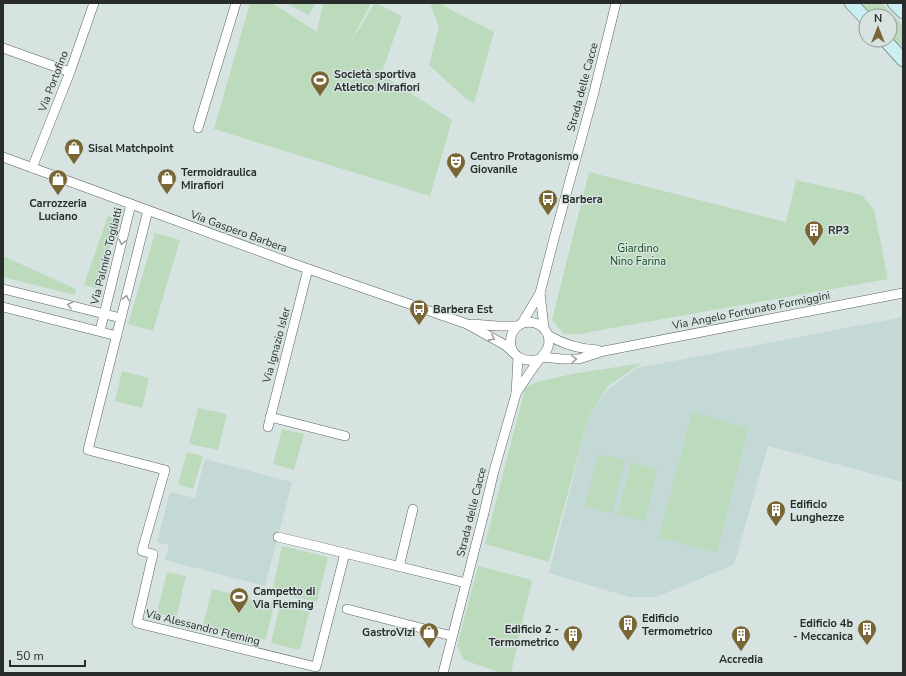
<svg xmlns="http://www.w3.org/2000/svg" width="906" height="676" viewBox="0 0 906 676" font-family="'Nunito Sans',sans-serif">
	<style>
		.built { fill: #c4d8d6 }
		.green { fill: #bbdbbc }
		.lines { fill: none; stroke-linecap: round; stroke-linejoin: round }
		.street-casing { stroke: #5a6463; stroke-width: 10 }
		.secondary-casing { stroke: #5a6463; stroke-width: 14 }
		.street { stroke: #fff; stroke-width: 9 }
		.secondary { stroke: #caeef2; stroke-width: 13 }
		.oneway { stroke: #9ea0a0 }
		.labels { text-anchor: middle; stroke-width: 3; stroke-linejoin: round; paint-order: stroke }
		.poi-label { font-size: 11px; font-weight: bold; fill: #282d2c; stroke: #d7e3e1; text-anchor: start }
		.street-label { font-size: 11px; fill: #282d2c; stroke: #d7e3e1 }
		.park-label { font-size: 11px; fill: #174e1e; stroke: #d7e3e1 }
	</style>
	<rect width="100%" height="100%" fill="#d7e3e1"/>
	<g class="built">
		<polygon points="903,317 903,482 768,446 734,565 656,597 629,597 549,573 589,415 607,390 637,368"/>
		<polygon points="205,459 292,482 265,586 165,560 169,545 157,542 170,492 195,498"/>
	</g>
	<g class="green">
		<polygon points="250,3 272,3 317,32 323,3 371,3 350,43 375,3 402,16 381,74 452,120 430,196 214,129"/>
		<polygon points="285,3 316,3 309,15"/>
		<polygon points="430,3 443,3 444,6 494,32 474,103 466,99 429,65 439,27"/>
		<polygon points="855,3 882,3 903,26 903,55 890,40 890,16 867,16"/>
		<polygon points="589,172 786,222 796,180 862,195 874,210 888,279 579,334 564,334 552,320"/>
		<polygon points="108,216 116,220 101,289 84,285"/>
		<polygon points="155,233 180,240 153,331 128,324"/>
		<polygon points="3,256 76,289 75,295 3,277"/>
		<polygon points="642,363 608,386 589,415 549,562 485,544 525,388 537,382 572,374"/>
		<polygon points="122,371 149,378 142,408 115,401"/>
		<polygon points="198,408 227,414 218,450 189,444"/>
		<polygon points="692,412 748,428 717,552 659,538"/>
		<polygon points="282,429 304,434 294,470 273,464"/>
		<polygon points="187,452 203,456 193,489 178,485"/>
		<polygon points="599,454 625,460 612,513 585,506"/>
		<polygon points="631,462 657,469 645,521 618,514"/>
		<polygon points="282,546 328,557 317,602 272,592"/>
		<polygon points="478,566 532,580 511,673 502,673 464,660 457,646"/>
		<polygon points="167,572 186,576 176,618 157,613"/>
		<polygon points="212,589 274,604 266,640 203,625"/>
		<polygon points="280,605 309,612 300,650 271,643"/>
	</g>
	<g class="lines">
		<defs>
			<g id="street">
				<polyline points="3,48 70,72"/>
				<polyline points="198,128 236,3"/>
				<polyline points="3,157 297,265 467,324 505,345 515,354"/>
				<polyline points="32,168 70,72 94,3"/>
				<polyline points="148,210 88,450 165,470 142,551 153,554 137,623 316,667 345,553"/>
				<polyline points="3,289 121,318"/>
				<polyline points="540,293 544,328"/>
				<polyline points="3,307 117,336"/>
				<polyline points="522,323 540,293 555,235 593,96 616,3"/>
				<polyline points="472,324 497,326 518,326"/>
				<polyline points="100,331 131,204"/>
				<path d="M548,335c16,10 31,14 50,15"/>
				<polyline points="542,357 562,359 579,359 604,351 903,293"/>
				<path d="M516,393c8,-11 15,-23 23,-33 3,-4 7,-7 9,-13 1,-3 1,-8 0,-12 -2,-5 -7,-10 -13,-12 -31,-8 -36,46 5,36"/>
				<polyline points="270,417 345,436"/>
				<polyline points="268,427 308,269"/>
				<polyline points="278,537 316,546 466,583"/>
				<polyline points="399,567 413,509"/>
				<polyline points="347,609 452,636"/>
				<polyline points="443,673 483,517 494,471 516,394 518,357"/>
			</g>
			<g id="secondary">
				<polyline points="851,3 866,19"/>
				<polyline points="894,3 903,12"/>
				<polyline points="885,40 903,60"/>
			</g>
		</defs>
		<use href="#street" class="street-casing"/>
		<use href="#secondary" class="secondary-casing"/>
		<use href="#street" class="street"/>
		<use href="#secondary" class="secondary"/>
	</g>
	<defs><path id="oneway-chevron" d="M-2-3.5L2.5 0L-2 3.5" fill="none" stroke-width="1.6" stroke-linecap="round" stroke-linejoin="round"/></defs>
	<g class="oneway">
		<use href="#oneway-chevron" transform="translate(122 242) rotate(104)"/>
		<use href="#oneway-chevron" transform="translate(126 298) rotate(-76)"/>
		<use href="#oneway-chevron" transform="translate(70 305) rotate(-166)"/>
		<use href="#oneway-chevron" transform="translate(492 338) rotate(29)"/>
		<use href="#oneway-chevron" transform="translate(574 359) rotate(-2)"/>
	</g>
	<defs>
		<symbol id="stadium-pin" viewBox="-11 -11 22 30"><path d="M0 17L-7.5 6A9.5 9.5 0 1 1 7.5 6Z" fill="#7a6635" stroke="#d7e3e1"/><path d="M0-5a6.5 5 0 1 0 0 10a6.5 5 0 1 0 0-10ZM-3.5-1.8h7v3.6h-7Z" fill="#fff"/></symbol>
		<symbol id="shop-pin" viewBox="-11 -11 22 30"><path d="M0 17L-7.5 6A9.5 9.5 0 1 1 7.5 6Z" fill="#7a6635" stroke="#d7e3e1"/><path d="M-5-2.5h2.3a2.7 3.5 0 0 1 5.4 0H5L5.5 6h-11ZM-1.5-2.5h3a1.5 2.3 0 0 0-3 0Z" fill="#fff"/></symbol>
		<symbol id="theatre-pin" viewBox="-11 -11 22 30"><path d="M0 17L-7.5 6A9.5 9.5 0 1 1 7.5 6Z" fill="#7a6635" stroke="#d7e3e1"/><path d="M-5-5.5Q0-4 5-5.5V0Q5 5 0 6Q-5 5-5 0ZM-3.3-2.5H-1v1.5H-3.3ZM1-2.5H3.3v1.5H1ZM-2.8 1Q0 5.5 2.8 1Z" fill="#fff"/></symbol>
		<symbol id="bus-pin" viewBox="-11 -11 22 30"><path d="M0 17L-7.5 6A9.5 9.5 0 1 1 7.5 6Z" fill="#7a6635" stroke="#d7e3e1"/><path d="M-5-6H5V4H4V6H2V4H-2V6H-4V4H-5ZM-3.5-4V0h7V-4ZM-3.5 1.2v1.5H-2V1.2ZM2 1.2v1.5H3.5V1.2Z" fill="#fff"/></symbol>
		<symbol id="building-pin" viewBox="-11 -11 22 30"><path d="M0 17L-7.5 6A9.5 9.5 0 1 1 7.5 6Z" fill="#7a6635" stroke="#d7e3e1"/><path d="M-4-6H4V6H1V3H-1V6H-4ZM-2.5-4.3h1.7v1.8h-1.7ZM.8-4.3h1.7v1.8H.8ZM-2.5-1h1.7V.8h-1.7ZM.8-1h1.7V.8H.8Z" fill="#fff"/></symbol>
	</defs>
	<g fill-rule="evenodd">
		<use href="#stadium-pin" x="309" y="69" width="22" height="30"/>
		<use href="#shop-pin" x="63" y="137" width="22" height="30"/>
		<use href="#theatre-pin" x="445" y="151" width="22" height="30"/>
		<use href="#shop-pin" x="156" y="167" width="22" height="30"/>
		<use href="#shop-pin" x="47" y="168" width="22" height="30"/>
		<use href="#bus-pin" x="537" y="188" width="22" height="30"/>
		<use href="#building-pin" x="803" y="219" width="22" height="30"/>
		<use href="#bus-pin" x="408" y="298" width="22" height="30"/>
		<use href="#building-pin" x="765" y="499" width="22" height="30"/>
		<use href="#stadium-pin" x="228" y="586" width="22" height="30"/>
		<use href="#building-pin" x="617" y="613" width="22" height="30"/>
		<use href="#building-pin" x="856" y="618" width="22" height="30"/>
		<use href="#shop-pin" x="418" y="621" width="22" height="30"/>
		<use href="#building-pin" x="562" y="624" width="22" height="30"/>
		<use href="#building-pin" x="730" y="624" width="22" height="30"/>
	</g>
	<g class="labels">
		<g class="poi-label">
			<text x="334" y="78">Società sportiva<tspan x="334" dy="13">Atletico Mirafiori</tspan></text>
			<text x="88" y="152">Sisal Matchpoint</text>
			<text x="470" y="160">Centro Protagonismo<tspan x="470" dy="13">Giovanile</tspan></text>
			<text x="181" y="176">Termoidraulica<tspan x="181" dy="13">Mirafiori</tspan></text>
			<text x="562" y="203">Barbera</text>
			<text x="58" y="207" text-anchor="middle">Carrozzeria<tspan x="58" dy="13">Luciano</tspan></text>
			<text x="828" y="234">RP3</text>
			<text x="433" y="313">Barbera Est</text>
			<text x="790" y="508">Edificio<tspan x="790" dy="13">Lunghezze</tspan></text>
			<text x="253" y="595">Campetto di<tspan x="253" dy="13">Via Fleming</tspan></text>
			<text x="642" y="622">Edificio<tspan x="642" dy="13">Termometrico</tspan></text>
			<text x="853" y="627" text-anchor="end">Edificio 4b<tspan x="853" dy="13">- Meccanica</tspan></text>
			<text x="559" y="633" text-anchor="end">Edificio 2 -<tspan x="559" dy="13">Termometrico</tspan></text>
			<text x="415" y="636" text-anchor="end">GastroVizi</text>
			<text x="741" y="663" text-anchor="middle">Accredia</text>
		</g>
		<g class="street-label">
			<text transform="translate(53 81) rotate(-69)" y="4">Via Portofino</text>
			<text transform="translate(582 87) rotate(-75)" y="4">Strada delle Cacce</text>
			<text transform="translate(239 231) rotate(20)" y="4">Via Gaspero Barbera</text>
			<text transform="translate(106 256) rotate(-76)" y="4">Via Palmiro Togliatti</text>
			<text transform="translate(751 310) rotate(-11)" y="4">Via Angelo Fortunato Formiggini</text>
			<text transform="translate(276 345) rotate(-75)" y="4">Via Ignazio Isler</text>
			<text transform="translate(471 512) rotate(-76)" y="4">Strada delle Cacce</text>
			<text transform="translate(203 627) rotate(14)" y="4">Via Alessandro Fleming</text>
		</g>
		<g class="park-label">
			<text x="638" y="252">Giardino<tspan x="638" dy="13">Nino Farina</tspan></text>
		</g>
	</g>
	<rect width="906" height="676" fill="none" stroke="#282d2c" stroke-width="8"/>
	<g transform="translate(878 28)"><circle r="19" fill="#d7e3e1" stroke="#919a99"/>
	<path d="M0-3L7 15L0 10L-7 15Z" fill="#7a6635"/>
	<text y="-6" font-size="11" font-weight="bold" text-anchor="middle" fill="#282d2c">N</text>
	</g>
	<path d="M10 660v6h75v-6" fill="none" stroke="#282d2c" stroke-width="2"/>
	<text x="16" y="660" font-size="12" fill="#282d2c" stroke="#d7e3e1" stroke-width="3" paint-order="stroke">50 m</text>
</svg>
